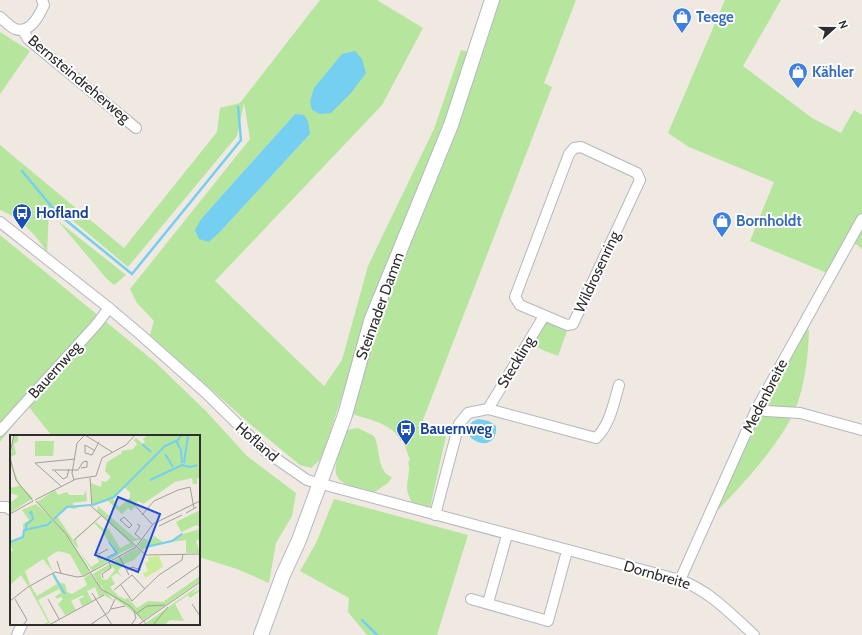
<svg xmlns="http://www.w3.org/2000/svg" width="862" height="635" viewBox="0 0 862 635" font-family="Cabin,sans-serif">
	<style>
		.green { fill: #b6e59e; fill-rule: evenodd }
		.water { fill: #75cff0 }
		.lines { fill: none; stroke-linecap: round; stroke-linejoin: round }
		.stream { stroke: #75cff0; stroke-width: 2.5 }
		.street-casing { stroke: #b4b7c1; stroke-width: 12 }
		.secondary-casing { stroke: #b4b7c1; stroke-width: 16 }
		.street { stroke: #fff; stroke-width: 10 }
		.secondary { stroke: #fff; stroke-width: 14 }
		.labels { text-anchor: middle; stroke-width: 4; stroke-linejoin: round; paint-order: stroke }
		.shop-label { font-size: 15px; font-weight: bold; fill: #366cbe; stroke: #fff; text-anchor: start }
		.street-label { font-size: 15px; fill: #2e2e2e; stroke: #fff }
		.transit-label { font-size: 15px; font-weight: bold; fill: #164399; stroke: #fff; text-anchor: start }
		.inset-river { fill: none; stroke: #75cff0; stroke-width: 2 }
		.inset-road { fill: none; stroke: #a29e99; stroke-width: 1 }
		.view { fill: #1d4ed8; fill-opacity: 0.15; stroke: #1d4ed8; stroke-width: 2 }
		.inset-edge { fill: none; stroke: #2e2e2e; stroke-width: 2 }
	</style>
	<rect width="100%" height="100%" fill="#efe9e1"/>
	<g class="green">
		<path d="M320,0h57l46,28 -41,77 -167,176 109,105 18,-26 26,-94 66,-137 27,-79 9,2 -13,46 -92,227 -40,123 -5,12 -9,8 -11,-3 -50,-41 -100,-89 4,-14 -17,-18 -7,-14 120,-150 -6,-36 -7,33 -109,131 -69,-58 -10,1 -2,43c-9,-17 -28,-36 -47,-43v-65l124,103 93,-116 3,-24 20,-5zM295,114l15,20 -90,98 -11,10 -8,-23z"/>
		<path d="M499,0h77l-32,83 8,4 -131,338 25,11 -16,72 -18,-5c-2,-5 -5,-10 -5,-15 0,-10 4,-16 1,-26l2,-2 -7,-19h-2c-9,-18 -31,-21 -49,-27l30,-106z"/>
		<polygon points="725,0 781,0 743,66 812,118 841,133 854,110 862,115 862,249 847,237 827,273 750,241 774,182 689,147 668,133"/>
		<polygon points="0,32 30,51 0,94"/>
		<polygon points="58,221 126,275 114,285 107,279"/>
		<polygon points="0,235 155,362 206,411 247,456 296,493 292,516 276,543 269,583 237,569 199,557 199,436 52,436 28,406 0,442"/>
		<polygon points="547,322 567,331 558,356 530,345 542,323"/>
		<path d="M805,329l4,1c-1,30 -5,66 -20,92 -19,33 -45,61 -71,88l-2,-4 40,-86z"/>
		<path d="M358,428l16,8c6,10 3,37 18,41l-4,6 -15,10c-50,-12 -40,-21 -26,-63z"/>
		<polygon points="334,499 468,535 437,635 367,635 348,612 349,598 300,571 316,543"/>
	</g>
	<g class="water">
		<polygon points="355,51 362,59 366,73 351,93 331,113 320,114 312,110 310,102 314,88 342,54"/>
		<polygon points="295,114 304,115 308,121 310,134 220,232 209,242 199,239 195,230 201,219"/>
		<path d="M478,419l11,2 7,5c2,21 -19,22 -29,7 0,-8 4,-11 11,-14z"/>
	</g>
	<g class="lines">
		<g class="stream">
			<polyline points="22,171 57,213 132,274 241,140 238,107"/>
			<polyline points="362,620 377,635"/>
		</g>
		<defs>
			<g id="street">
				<path d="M0,17c5,4 10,10 15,12 15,5 24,-13 29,-24l-2,-5"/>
				<polyline points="23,30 28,39 136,128"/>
				<polygon points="581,147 637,173 640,180 573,324 567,325 520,305 515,297 569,154 574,148"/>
				<path d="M0,222l109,86 32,27 65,58 59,58 42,29 373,100c30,11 51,34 74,55"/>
				<polyline points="757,408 766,411 800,413 862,430"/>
				<polyline points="488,409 544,316"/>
				<polyline points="0,431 96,325 109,308"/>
				<polyline points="0,507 6,507 11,510"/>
				<path d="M435,515l24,-91 9,-11 20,-4 108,29c14,-13 18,-36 23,-53"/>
				<polyline points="680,580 757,408 862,219"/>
				<polyline points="471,599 548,621 567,551"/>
				<polyline points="488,603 507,535"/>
				<polyline points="17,635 22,624"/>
			</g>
			<polyline id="secondary" points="261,635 283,575 299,540 345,415 371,321 451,125 492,0"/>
		</defs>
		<use href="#street" class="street-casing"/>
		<use href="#secondary" class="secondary-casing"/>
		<use href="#street" class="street"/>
		<use href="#secondary" class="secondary"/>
	</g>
	<defs>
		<symbol id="shop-pin" viewBox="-11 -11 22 30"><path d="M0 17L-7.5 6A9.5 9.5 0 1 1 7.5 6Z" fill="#3f7fe0" stroke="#fff"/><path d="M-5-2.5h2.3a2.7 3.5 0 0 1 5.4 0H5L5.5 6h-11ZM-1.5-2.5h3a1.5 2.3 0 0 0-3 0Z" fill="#fff"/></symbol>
		<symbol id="bus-pin" viewBox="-11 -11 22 30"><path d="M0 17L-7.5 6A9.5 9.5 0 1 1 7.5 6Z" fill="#1a4fb4" stroke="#fff"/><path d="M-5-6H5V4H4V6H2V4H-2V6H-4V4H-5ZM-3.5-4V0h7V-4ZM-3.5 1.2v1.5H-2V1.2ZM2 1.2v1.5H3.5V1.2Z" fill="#fff"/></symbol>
	</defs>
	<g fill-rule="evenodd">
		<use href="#shop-pin" x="671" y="6" width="22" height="30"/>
		<use href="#shop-pin" x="787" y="61" width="22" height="30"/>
		<use href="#bus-pin" x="11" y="202" width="22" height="30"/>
		<use href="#shop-pin" x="711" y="210" width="22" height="30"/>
		<use href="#bus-pin" x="395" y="418" width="22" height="30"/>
	</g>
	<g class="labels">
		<g class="shop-label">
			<text x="696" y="22">Teege</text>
			<text x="812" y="77">Kähler</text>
			<text x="736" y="226">Bornholdt</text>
		</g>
		<g class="street-label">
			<text transform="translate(79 79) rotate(40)" y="5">Bernsteindreherweg</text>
			<text transform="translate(597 272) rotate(-65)" y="5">Wildrosenring</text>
			<text transform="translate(380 306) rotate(-70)" y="5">Steinrader Damm</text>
			<text transform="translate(516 362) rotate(-59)" y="5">Steckling</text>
			<text transform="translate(55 370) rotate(-48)" y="5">Bauernweg</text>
			<text transform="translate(765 396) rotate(-63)" y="5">Medenbreite</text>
			<text transform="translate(257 442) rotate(41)" y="5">Hofland</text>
			<text transform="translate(657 575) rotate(16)" y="5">Dornbreite</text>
		</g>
		<g class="transit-label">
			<text x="36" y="218">Hofland</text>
			<text x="420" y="434">Bauernweg</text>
		</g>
	</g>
	<g transform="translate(10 435)">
		<rect width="190" height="190" fill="#efe9e1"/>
		<path d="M3,0h5v6l-4,3 2,10 -5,3 2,12 7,16 13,13 -23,15v-10l9,-7 -9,-3v-5l9,-2 -9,-22zM138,0h52v42l-3,2v5h-4l-1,-6 -17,4 -32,22 -4,-3 -5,3 1,3 -4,4 -3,-3 -6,6 -14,-13 -16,4 -1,-22 10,4 1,-6 4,1 5,-5 -6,-6 2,-9 15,-9 -1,-2 12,-2 4,-5 -3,-4 2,-2 7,6 2,-2 -2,-3zM114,52l6,5v6l-11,9 -6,-8zM25,6h19l-1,15h-18zM45,55l3,5 9,-3 2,3h15l2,-5 1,11 -14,2 1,4h5l-5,2 -7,-2 -10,9 17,25 4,-5 18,-14 9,8 3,-2 12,20 10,-5 -33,-32 1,-5 37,32 6,1 -9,3 -12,-9 15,13 -17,8 -7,-12h-1l8,13 -26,16 -13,-21 12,17 8,-5 -2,-5 3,-2 3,5 12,-7 -13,-22 -8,-8 -18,16 2,10 -13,-16 22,32 2,8 -7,3 -12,-22 -12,-3 -11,7 6,14 -10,-13 -18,12 5,13 -2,2 -7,-11 -11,10v-34h3l-3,-9 14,-6 -1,-12 6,-4 -7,-10 14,-6 22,20 -21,-22zM190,67v25l-4,-2 -14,7 1,2 17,-5v10l-4,2 4,12h-14v-13l-34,5 -10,5 -4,-4 6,-8 6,4 4,-6 9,6 9,-2 10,-7 -6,-11 24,-12zM126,113l6,4 -8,8 -10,4 -6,7 4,6 -5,-4 -6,4 4,7 -5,3 8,9 7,3 3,-1 9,10 11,-7 15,1 37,-26v5l-56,39 -42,-31 -9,-15zM103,132l2,3 -8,10 -5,-1 -2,-4 2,-3zM44,138l5,9 6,2 2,8 5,2 15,-9 -3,-7 6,-4 24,27 -10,-6 -5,2 -4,-10 -8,4 5,10 -10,5 -3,-7 5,-2 -1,-2 -12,6 5,9 -11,5 -7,-11 5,-5 -2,-2 -4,2 -2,-3 6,-3 -2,-4 -21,11 12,23 -8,2 6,-3 -19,-35 2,-1 6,10 20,-12 -5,-10zM190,150l-9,9 9,-5v2l-10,7 -2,-3 -13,9 9,17 -14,-1 -6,5h-15l-3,-2z" fill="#b6e59e" fill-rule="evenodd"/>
		<path d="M149,121l4,11 -18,11 -2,-5 5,-2 -3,-8 4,-2 -1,-4z" fill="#c9ec9a"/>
		<path class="inset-river" d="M166,6l5,9 1,13M132,9l9,8M155,19l8,13M174,28l4,-28M140,45l32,-15 8,2 7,-2M83,70l21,-8 51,-51 13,-6 3,-5M44,84l13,-12 24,-2M16,94v-4l7,-6 -2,-7 -2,1M0,107l13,-5 1,-7 23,-5 5,-4M136,112l26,-6 10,-7M97,123l10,-5 -8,-11M43,139l12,20"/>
		<path class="inset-road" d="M75,0l27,17M84,15l-9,-5v8l7,2 7,-13M0,18l4,-18M0,23l6,22 17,21M25,28l40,-4M25,28l26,23M42,35h26l5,-8 4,-1v6l-6,1M45,36l8,8 4,-2 2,-8M80,43l2,29 54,48 54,-1M64,45l-2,-7 5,-30 8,-8M180,52l4,21M119,64l23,25M25,65l41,-21 20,-3 6,-18 24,-13 9,-10M26,66l30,33 35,55 29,17 17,19M176,78l11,-6M0,79l23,-13M132,80l12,-14 24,-11 12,-3M114,82l8,8 -3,3 -9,-8zM127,89l3,2 -5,8 6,5M149,91l23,-11M64,105l27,-24M85,121l1,-4 3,2 9,-5M109,121l10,19M47,126l4,12M117,135l5,-3 9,3M93,143l-1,-4 9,-6 -2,-6M111,150l11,16 27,-26 23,-15 1,-6M157,153l33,-23M104,155l18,-15 13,14M82,158l20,32M5,164l12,21 -4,5M38,164l11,20M0,166l18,-14 27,-15 22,5 7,-1 52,-29 17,-23 47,-23M182,169l8,12M101,174l14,-3M127,178l10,-7 18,-1M39,190l55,-30M80,190l19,-13 6,-13M121,190l5,-7 -2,-7M128,190l62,-43M143,190l15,-18"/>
		<path class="view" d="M108,62l42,17 -22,58 -43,-17z"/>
		<rect width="190" height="190" class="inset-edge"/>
	</g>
	<g transform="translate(834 28) rotate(69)" stroke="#ffffff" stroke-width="3" paint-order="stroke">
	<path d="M0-3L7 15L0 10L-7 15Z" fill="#2e2e2e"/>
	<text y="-6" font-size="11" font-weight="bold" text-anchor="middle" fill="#2e2e2e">N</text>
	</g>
</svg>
